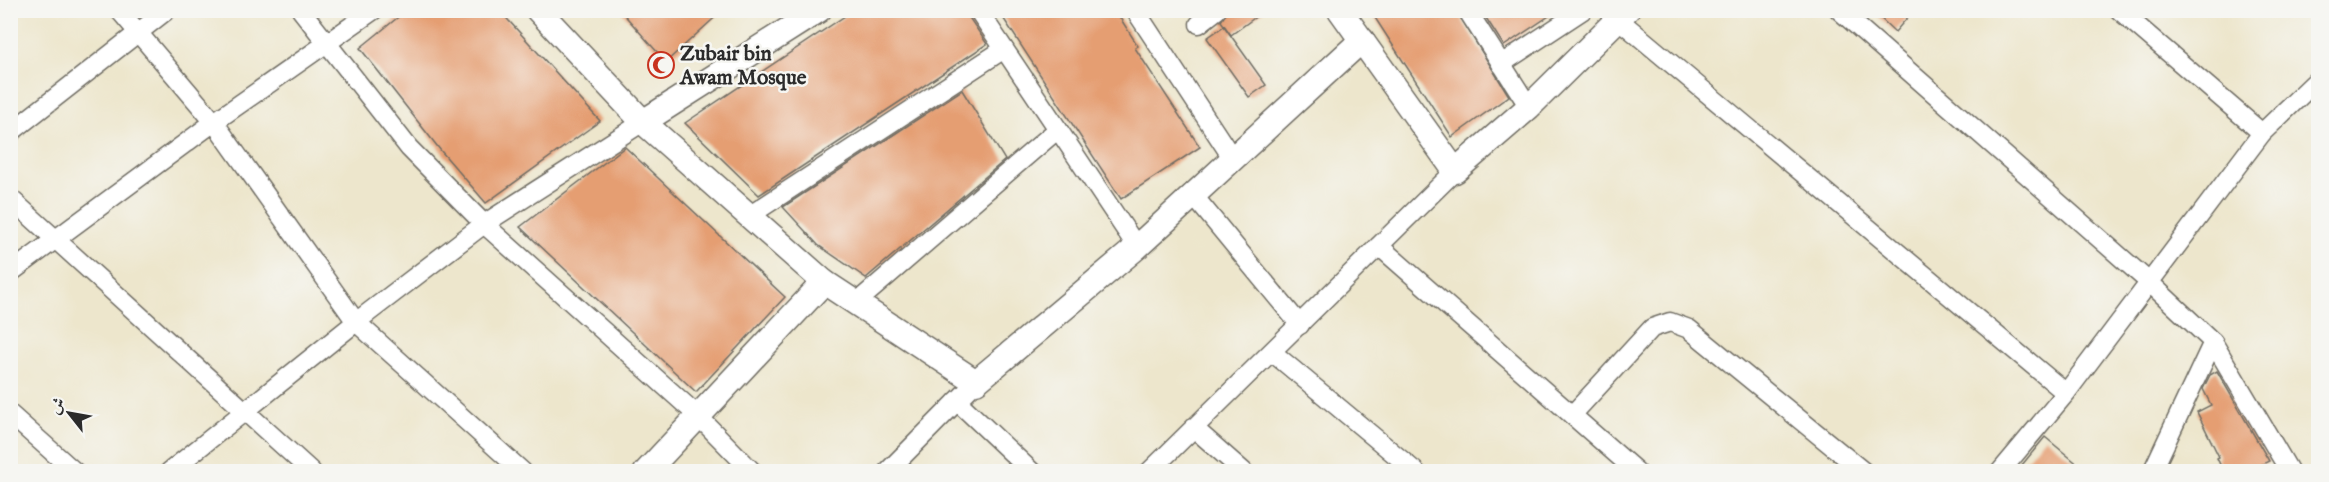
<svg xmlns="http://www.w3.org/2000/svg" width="2329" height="482" viewBox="0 0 2329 482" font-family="'IM FELL English',Amiri,serif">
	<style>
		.building { fill: #e59e72 }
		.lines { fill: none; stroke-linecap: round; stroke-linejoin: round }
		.minor-casing { stroke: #6f6c63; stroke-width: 21 }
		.tertiary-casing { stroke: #6f6c63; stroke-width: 27 }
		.minor { stroke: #fff; stroke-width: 18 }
		.tertiary { stroke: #fff; stroke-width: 24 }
		.labels { text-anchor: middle; stroke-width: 5; stroke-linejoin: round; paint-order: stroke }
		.poi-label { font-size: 21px; font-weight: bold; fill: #2b2b2b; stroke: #f6f6f2; text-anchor: start }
	</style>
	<rect width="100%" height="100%" fill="#f6f6f2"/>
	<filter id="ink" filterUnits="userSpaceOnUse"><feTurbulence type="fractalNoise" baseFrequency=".0167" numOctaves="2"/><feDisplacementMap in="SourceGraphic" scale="12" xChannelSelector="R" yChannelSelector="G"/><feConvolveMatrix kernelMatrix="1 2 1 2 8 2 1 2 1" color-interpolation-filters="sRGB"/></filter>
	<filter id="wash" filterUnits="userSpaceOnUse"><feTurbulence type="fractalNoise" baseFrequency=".008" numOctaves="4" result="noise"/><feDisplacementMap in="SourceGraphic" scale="24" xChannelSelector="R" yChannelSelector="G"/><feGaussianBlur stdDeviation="1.35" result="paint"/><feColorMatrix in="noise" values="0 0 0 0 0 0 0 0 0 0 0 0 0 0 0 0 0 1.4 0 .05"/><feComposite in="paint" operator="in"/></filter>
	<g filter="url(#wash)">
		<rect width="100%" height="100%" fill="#ede6cc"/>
		<g id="blocks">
			<g class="building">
				<polygon points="407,10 499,10 600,121 486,203 441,151 360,48"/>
				<polygon points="620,10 723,10 666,62"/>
				<polygon points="854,10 964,10 987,44 759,195 685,123"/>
				<polygon points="998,10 1115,10 1138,46 1135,48 1200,147 1121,199"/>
				<polygon points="1228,10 1265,10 1231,35 1221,21"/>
				<polygon points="1370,10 1456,10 1509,96 1452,137"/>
				<polygon points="1481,10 1558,10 1504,46"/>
				<polygon points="1872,10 1914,10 1895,32"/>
				<polygon points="1224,26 1266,85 1249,97 1207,38"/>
				<polygon points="962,90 1005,160 866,278 818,245 783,207"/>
				<polygon points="625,147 785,297 696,392 520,227"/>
				<polygon points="2217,371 2269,461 2248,471 2223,471 2217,458 2219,457 2197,412 2211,405 2203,389 2210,375"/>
				<polygon points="2045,437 2086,471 2017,471"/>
			</g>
		</g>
	</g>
	<g filter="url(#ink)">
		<use href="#blocks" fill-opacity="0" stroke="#6f6c63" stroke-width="1.5"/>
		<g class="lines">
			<defs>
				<g id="minor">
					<polyline points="119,10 214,122 356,322 523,472"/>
					<polyline points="301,10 409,148 484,224 697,415 753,472"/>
					<polyline points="978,10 1137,247"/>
					<polyline points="1135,10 1233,159"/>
					<polyline points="1467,10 1529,107"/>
					<polyline points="1839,10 2149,282 2213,342 2152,472"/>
					<polyline points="2119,10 2262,133"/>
					<polyline points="1618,19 2066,393"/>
					<polyline points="1199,24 1217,10"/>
					<polyline points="1501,64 1583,10"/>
					<polyline points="10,133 167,10"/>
					<polyline points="1193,195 1300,325"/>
					<polyline points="10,198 312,472"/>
					<polyline points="749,216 1004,49"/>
					<polyline points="1379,246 1637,472"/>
					<polyline points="10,273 214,122 374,10"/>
					<polyline points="856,303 1058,129"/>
					<polyline points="2213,342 2290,472"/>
					<polyline points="1272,352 1416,472"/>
					<polyline points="957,401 1032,472"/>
					<polyline points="10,414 75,472"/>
					<polyline points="1572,415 1652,328 1670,322 1689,329 1864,472"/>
					<polyline points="1195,429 1244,472"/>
					<polyline points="169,472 356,322 484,224 643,122"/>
					<polyline points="887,472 976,382"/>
					<polyline points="1149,472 1455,171"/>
					<polyline points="2000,472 2066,393 2262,133 2318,79"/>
				</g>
				<g id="tertiary">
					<polyline points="538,10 643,122 824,282 976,382 1137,247 1362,40"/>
					<polyline points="1340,10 1455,171 1529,107 1627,10"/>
					<polyline points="643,122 819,10"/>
					<polyline points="646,472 824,282"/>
				</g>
			</defs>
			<use href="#minor" class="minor-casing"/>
			<use href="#tertiary" class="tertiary-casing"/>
			<use href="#minor" class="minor"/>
			<use href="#tertiary" class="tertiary"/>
		</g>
	</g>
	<defs>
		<symbol id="mosque-ring" viewBox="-11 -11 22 22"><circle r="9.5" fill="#f6f6f2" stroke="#c8321e" stroke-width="1.5"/><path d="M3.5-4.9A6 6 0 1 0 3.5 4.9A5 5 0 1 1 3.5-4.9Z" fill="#c8321e"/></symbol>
	</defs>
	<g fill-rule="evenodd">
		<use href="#mosque-ring" x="646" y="50" width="30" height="30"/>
	</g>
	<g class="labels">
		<g class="poi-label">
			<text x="680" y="60">Zubair bin<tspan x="680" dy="24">Awam Mosque</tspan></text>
		</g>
	</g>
	<rect width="2329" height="482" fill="none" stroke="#f6f6f2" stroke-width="36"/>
	<g transform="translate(69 413) rotate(301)" stroke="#f6f6f2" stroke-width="4.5" paint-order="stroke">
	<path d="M0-4.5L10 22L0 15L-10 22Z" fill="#2b2b2b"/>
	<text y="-9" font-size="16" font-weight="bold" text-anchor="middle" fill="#2b2b2b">ش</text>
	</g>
</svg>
